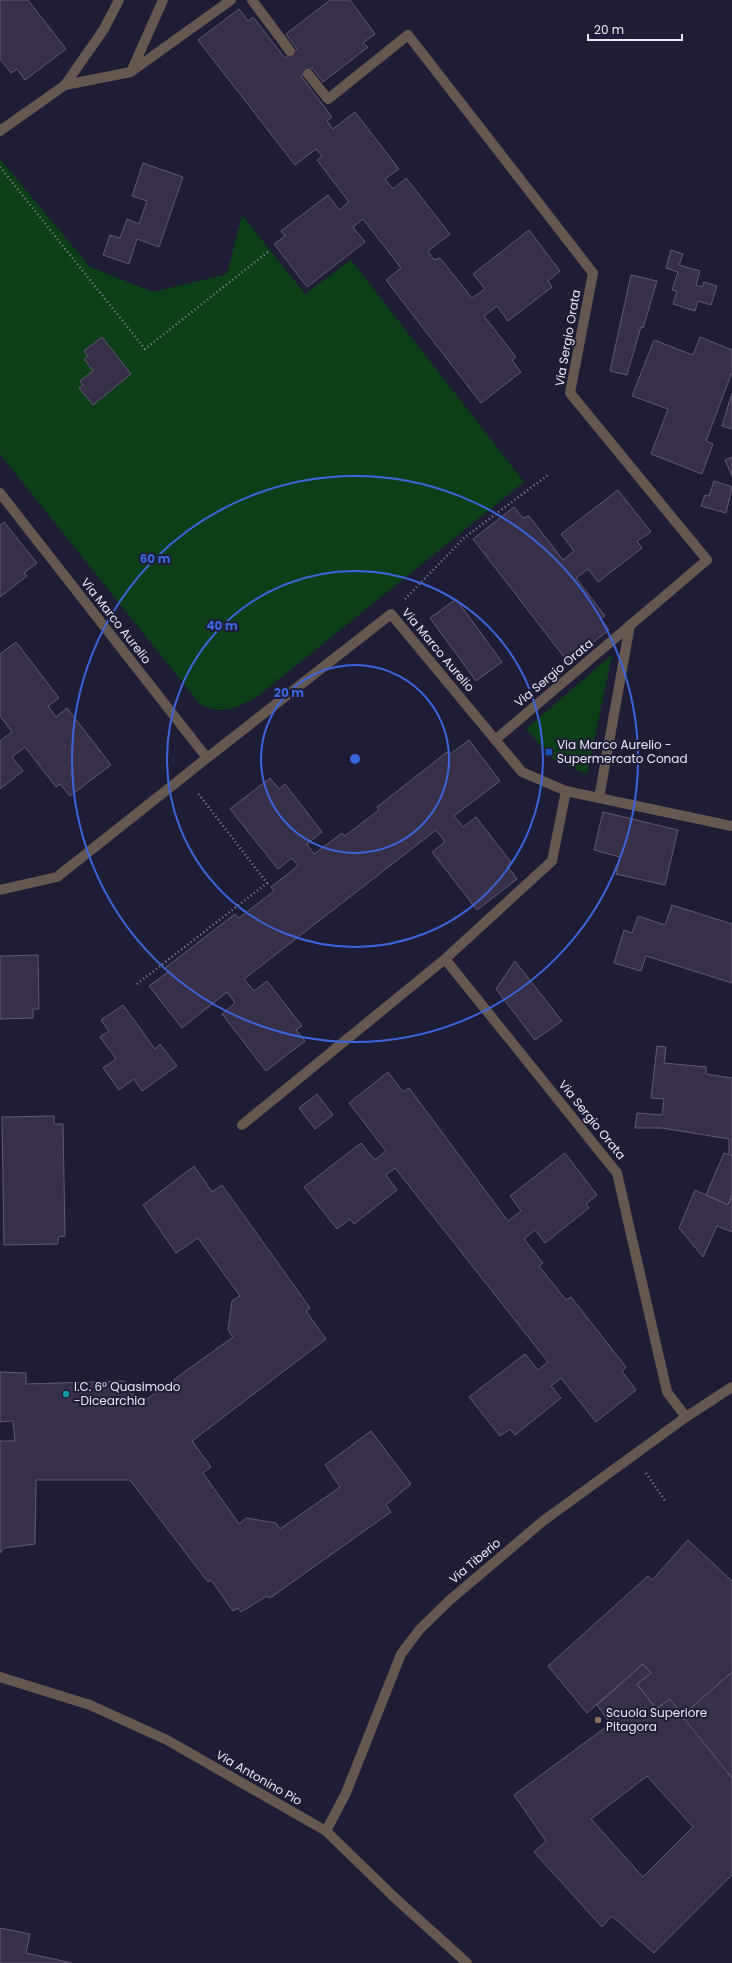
<svg xmlns="http://www.w3.org/2000/svg" width="732" height="1963" viewBox="0 0 732 1963" font-family="Poppins,sans-serif">
	<style>
		.green { fill: #0c3f17 }
		.building { fill: #382f48; stroke: #625873; fill-rule: evenodd }
		.lines { fill: none; stroke-linecap: round; stroke-linejoin: round }
		.path { stroke: #88889c; stroke-width: 2.5; stroke-dasharray: 1 3; stroke-linecap: butt }
		.service { stroke: #655851; stroke-width: 10 }
		.minor { stroke: #655851; stroke-width: 10 }
		.ring { fill: none; stroke: #3b65dd; stroke-width: 2 }
		.transit-dot { fill: #1a4fb4; stroke: #1e1d35; stroke-width: 1.5 }
		.culture-dot { fill: #0f9aa8; stroke: #1e1d35; stroke-width: 1.5 }
		.education-dot { fill: #8d6e63; stroke: #1e1d35; stroke-width: 1.5 }
		.labels { text-anchor: middle; stroke-width: 4; stroke-linejoin: round; paint-order: stroke }
		.street-label { font-size: 12px; fill: #e7e7f8; stroke: #1e1d35 }
		.poi-label { font-size: 12px; fill: #e7e7f8; stroke: #1e1d35; text-anchor: start }
		.centre { fill: #3b65dd; stroke: #1e1d35; stroke-width: 2 }
		.ring-label { font-size: 12px; text-anchor: middle; font-weight: bold; fill: #3b65dd; stroke: #1e1d35; stroke-width: 4; stroke-linejoin: round; paint-order: stroke }
	</style>
	<rect width="100%" height="100%" fill="#1e1d35"/>
	<g class="green">
		<path d="M0,159l90,108 63,25 74,-18 15,-59 63,79 46,-34 173,222 -266,214c-22,12 -34,20 -58,8l-200,-250z"/>
		<polygon points="612,655 587,774 554,760 526,729"/>
	</g>
	<g class="building">
		<polygon points="0,0 28,0 66,49 25,80 17,69 11,73 0,59"/>
		<polygon points="330,0 350,0 375,34 363,43 368,47 323,82 312,68 301,76 332,117 327,121 333,129 355,112 399,169 385,179 393,189 406,178 450,234 428,251 434,260 440,258 472,298 485,289 473,274 529,230 560,271 548,281 552,287 508,321 497,306 484,316 516,357 512,360 521,372 481,403 386,280 401,268 363,219 353,227 365,242 307,287 274,244 285,236 281,231 328,195 339,210 349,202 317,160 322,156 316,149 295,165 198,40 239,9 248,21 253,17 285,58 297,49 286,34"/>
		<polygon points="143,163 183,177 159,247 137,239 129,264 103,255 110,235 120,238 127,219 139,224 147,201 132,196"/>
		<polygon points="671,250 683,254 679,265 700,271 696,285 702,287 704,282 717,286 711,305 698,301 695,311 673,304 677,291 672,290 678,272 666,268"/>
		<polygon points="631,275 657,281 643,328 641,327 627,375 610,371"/>
		<polygon points="102,337 131,374 93,405 79,388 83,385 80,381 93,371 84,359 88,356 84,351"/>
		<polygon points="700,337 732,350 732,372 706,441 713,444 702,474 651,454 668,409 632,396 654,340 693,355"/>
		<polygon points="732,393 732,429 722,426"/>
		<polygon points="732,457 732,476 725,460"/>
		<polygon points="714,481 732,487 726,513 701,506 705,495 709,496"/>
		<polygon points="618,490 651,532 637,541 642,548 598,582 588,569 576,578 605,616 601,619 609,630 568,662 473,539 514,507 523,518 529,516 563,560 574,551 561,534"/>
		<polygon points="4,522 37,563 24,573 27,576 0,597 0,525"/>
		<polygon points="456,599 502,662 476,681 430,618"/>
		<polygon points="16,642 59,698 48,706 56,717 67,708 111,765 70,796 60,784 56,787 25,747 12,757 23,771 0,789 0,741 12,732 0,716 0,654"/>
		<polygon points="469,740 500,781 454,816 463,827 476,817 511,862 507,866 517,879 477,910 432,852 445,842 436,830 244,979 254,991 267,981 302,1026 296,1030 305,1041 266,1071 222,1014 235,1003 227,992 182,1028 149,986 168,972 165,968 235,914 239,918 274,891 271,887 298,866 292,858 278,869 230,809 270,778 279,789 285,784 322,832 307,844 314,854 342,833 345,836 379,810 377,807 447,752 449,755"/>
		<polygon points="603,812 678,830 665,885 616,874 620,857 594,850"/>
		<polygon points="672,905 732,924 732,983 646,956 641,971 614,963 624,930 632,933 638,916 665,925"/>
		<polygon points="38,955 39,1009 33,1009 33,1018 0,1019 0,956"/>
		<polygon points="515,961 562,1021 535,1040 496,989"/>
		<polygon points="123,1005 155,1049 160,1044 177,1066 142,1091 134,1079 119,1090 103,1068 116,1059 100,1037 109,1031 101,1020"/>
		<polygon points="657,1046 666,1047 664,1063 706,1067 706,1074 732,1078 732,1156 729,1156 729,1139 662,1128 635,1128 637,1113 662,1115 664,1099 651,1098"/>
		<polygon points="388,1072 403,1092 409,1088 508,1221 521,1211 510,1196 565,1153 597,1195 586,1204 589,1208 545,1243 535,1230 524,1239 543,1263 539,1266 566,1300 571,1297 626,1367 622,1371 636,1390 596,1422 561,1378 551,1386 561,1398 515,1435 510,1429 500,1436 469,1397 525,1354 538,1370 548,1362 395,1168 386,1175 397,1190 354,1224 350,1219 337,1229 304,1187 361,1143 375,1160 386,1151 349,1103"/>
		<polygon points="317,1094 333,1115 315,1129 299,1108"/>
		<polygon points="54,1116 54,1124 63,1124 65,1236 58,1237 58,1244 4,1245 2,1117"/>
		<polygon points="724,1153 732,1156 732,1195 728,1205 706,1195"/>
		<polygon points="194,1166 212,1192 222,1185 310,1308 306,1311 326,1339 192,1441 211,1467 203,1473 239,1524 246,1518 276,1523 280,1529 340,1487 325,1465 371,1431 411,1484 386,1505 391,1512 270,1598 267,1596 241,1612 238,1608 233,1611 211,1580 208,1582 130,1480 36,1480 35,1544 4,1548 0,1553 0,1441 15,1441 13,1421 0,1422 0,1372 26,1373 26,1384 124,1381 140,1404 233,1337 228,1330 232,1301 240,1296 198,1238 176,1253 143,1205"/>
		<polygon points="695,1190 728,1205 732,1195 732,1232 717,1226 703,1257 679,1228"/>
		<polygon points="688,1540 732,1581 732,1672 682,1716 670,1699 656,1709 637,1684 651,1673 643,1664 587,1713 548,1666 648,1576 652,1580"/>
		<path d="M643,1664l8,9 -14,11 19,25 14,-10 62,79v97l-78,78 -42,-37 -10,11 -68,-75 12,-11 -32,-46 96,-71 -13,-19zM647,1776l46,51 -50,50 -52,-58z"/>
		<polygon points="732,1672 732,1778 682,1716"/>
		<polygon points="0,1928 30,1934 26,1953 72,1963 0,1963"/>
	</g>
	<g class="lines">
		<g class="path">
			<polyline points="0,167 145,349 269,251"/>
			<polyline points="405,599 464,538 548,475"/>
			<polyline points="137,984 267,883 197,792"/>
			<polyline points="646,1473 666,1502"/>
		</g>
		<g class="service">
			<polyline points="252,0 290,51"/>
			<polyline points="132,71 231,0"/>
			<polyline points="308,74 328,99 408,35"/>
			<polyline points="65,85 131,72 163,0"/>
			<polyline points="0,890 57,877 207,758"/>
			<polyline points="242,1125 445,959"/>
		</g>
		<g class="minor">
			<polyline points="408,35 593,273 570,393 707,560 495,740"/>
			<polyline points="0,131 65,85 104,29 119,0"/>
			<polyline points="0,493 207,758 391,614 522,772 566,791 732,826"/>
			<polyline points="566,791 552,861 445,959 617,1173 667,1392 686,1417"/>
			<polyline points="599,798 630,625"/>
			<polyline points="0,1677 90,1705 167,1740 326,1831 395,1898 467,1963"/>
			<polyline points="326,1831 346,1793 401,1654 420,1629 451,1599 543,1521 686,1417 732,1387"/>
		</g>
	</g>
	<g class="ring">
		<circle cx="355" cy="759" r="94"/>
		<circle cx="355" cy="759" r="188"/>
		<circle cx="355" cy="759" r="283"/>
	</g>
	<rect class="transit-dot" x="545" y="748" width="8" height="8" rx="2"/>
	<circle class="culture-dot" cx="66" cy="1394" r="4"/>
	<circle class="education-dot" cx="598" cy="1720" r="4"/>
	<g class="labels">
		<g class="street-label">
			<text transform="translate(568 338) rotate(-80)" y="4">Via Sergio Orata</text>
			<text transform="translate(116 621) rotate(52)" y="4">Via Marco Aurelio</text>
			<text transform="translate(438 650) rotate(50)" y="4">Via Marco Aurelio</text>
			<text transform="translate(554 673) rotate(-40)" y="4">Via Sergio Orata</text>
			<text transform="translate(592 1120) rotate(51)" y="4">Via Sergio Orata</text>
			<text transform="translate(475 1561) rotate(-40)" y="4">Via Tiberio</text>
			<text transform="translate(259 1778) rotate(30)" y="4">Via Antonino Pio</text>
		</g>
		<g class="poi-label">
			<text x="557" y="749">Via Marco Aurelio -<tspan x="557" dy="14">Supermercato Conad</tspan></text>
			<text x="74" y="1391">I.C. 6° Quasimodo<tspan x="74" dy="14">-Dicearchia</tspan></text>
			<text x="606" y="1717">Scuola Superiore<tspan x="606" dy="14">Pitagora</tspan></text>
		</g>
	</g>
	<circle cx="355" cy="759" r="6" class="centre"/>
	<g class="ring-label">
		<text x="155" y="563">60 m</text>
		<text x="222" y="630">40 m</text>
		<text x="289" y="697">20 m</text>
	</g>
	<path d="M588 34v6h94v-6" fill="none" stroke="#e7e7f8" stroke-width="2"/>
	<text x="594" y="34" font-size="12" fill="#e7e7f8" stroke="#1e1d35" stroke-width="3" paint-order="stroke">20 m</text>
</svg>
